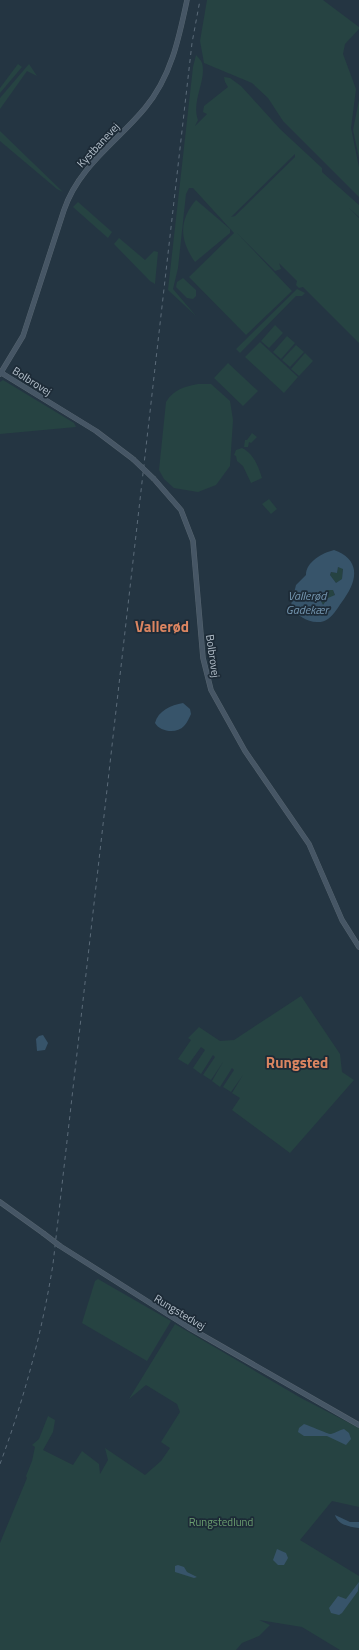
<svg xmlns="http://www.w3.org/2000/svg" width="359" height="1650" viewBox="0 0 359 1650" font-family="'Titillium Web',sans-serif">
	<style>
		.green { fill: #264342; fill-rule: evenodd }
		.water { fill: #37546a; fill-rule: evenodd }
		.lines { fill: none; stroke-linecap: round; stroke-linejoin: round }
		.secondary-casing { stroke: #56646f; stroke-width: 5.5 }
		.secondary { stroke: #465665; stroke-width: 4.5 }
		.rail { stroke: #5b6b79; stroke-width: 1; stroke-dasharray: 4 4; stroke-linecap: butt }
		.secondary-bridge-casing { stroke: #56646f; stroke-width: 5.5; stroke-linecap: butt }
		.secondary-bridge { stroke: #465665; stroke-width: 4.5 }
		.labels { text-anchor: middle; stroke-width: 3.5; stroke-linejoin: round; paint-order: stroke }
		.street-label { font-size: 11px; fill: #b5c1cc; stroke: #1d2b37 }
		.park-label { font-size: 11px; fill: #6b9e70; stroke: #1d2b37 }
		.water-label { font-size: 12px; font-style: italic; fill: #7496b0; stroke: #1d2b37 }
		.district-label { font-size: 15px; font-weight: bold; fill: #db8561; stroke: #1d2b37 }
	</style>
	<rect width="100%" height="100%" fill="#243542"/>
	<g class="green">
		<polygon points="207,0 323,0 359,27 359,29 345,44 343,54 356,89 351,128 359,167 359,197 283,121 268,98 252,83 204,63 200,41"/>
		<path d="M196,55c2,2 5,5 6,8 5,17 -11,38 -4,57l-3,6 12,-12 -4,-2 1,-6 24,-19 -3,-5 -1,-5 6,1 11,8 39,43 42,39v4l37,33v12l-10,-9 10,10v125l-56,-56 -4,1 -3,-3 1,-4 -18,-18 2,6 -6,2 -38,-38 55,58 -46,44 -57,-58 45,-44 -41,-45h-4l-3,6 -8,74 -5,21 23,27 -28,-26 25,-223zM295,154v3l-60,59 -4,1z"/>
		<polygon points="18,64 22,67 0,93 0,88"/>
		<polygon points="29,64 37,76 27,71 0,109 0,98"/>
		<polygon points="359,100 359,158 353,130"/>
		<polygon points="0,131 2,133 63,192 57,189 0,141"/>
		<path d="M196,200l34,29v4l-35,29c-15,-21 -17,-41 1,-62z"/>
		<polygon points="78,202 112,232 108,238 73,207"/>
		<polygon points="119,238 145,260 154,251 158,252 155,284 150,281 114,244"/>
		<polygon points="183,278 196,290 196,296 193,299 187,298 176,287 177,282"/>
		<polygon points="297,289 305,293 302,296 296,296 240,353 236,349"/>
		<polygon points="275,325 283,333 269,348 261,341"/>
		<polygon points="287,336 295,343 281,359 273,352"/>
		<polygon points="260,342 298,377 284,393 245,357"/>
		<polygon points="296,345 304,352 290,367 282,360"/>
		<polygon points="305,353 313,361 299,376 291,369"/>
		<polygon points="228,363 258,391 243,406 214,378"/>
		<polygon points="3,380 74,423 76,427 0,434 0,382"/>
		<path d="M198,384h13l19,17 3,19 -3,46 -14,19 -18,7 -24,-4 -10,-9 -5,-9 7,-68c8,-13 18,-15 32,-18z"/>
		<polygon points="252,433 257,437 251,443 249,442 248,447 244,447 245,440 247,440"/>
		<path d="M242,448c12,6 16,18 20,30l-11,5 -8,-17 -6,-5 -1,-5 -2,-1 2,-5z"/>
		<polygon points="269,499 277,509 271,514 262,504"/>
		<polygon points="338,567 343,568 342,579 336,583 330,575 331,572 337,573"/>
		<polygon points="327,590 333,590 335,596 327,600 323,605 321,601"/>
		<polygon points="301,996 340,1054 342,1072 354,1080 290,1153 232,1110 240,1098 232,1093 243,1075 231,1092 223,1087 234,1070 232,1068 220,1087 212,1081 223,1062 211,1080 203,1075 215,1057 213,1055 201,1074 193,1068 205,1050 201,1047 188,1065 178,1059 191,1040 188,1038 199,1027 220,1041 234,1040"/>
		<polygon points="98,1279 171,1321 147,1361 82,1323 95,1281"/>
		<polygon points="175,1324 301,1398 359,1428 359,1507 332,1501 300,1540 359,1576 359,1650 340,1650 302,1627 259,1620 270,1625 259,1636 242,1643 236,1650 0,1650 0,1543 27,1478 26,1476 32,1461 35,1447 32,1445 39,1439 48,1416 55,1420 53,1432 43,1450 73,1465 82,1451 99,1464 100,1474 108,1460 105,1448 145,1475 161,1461 170,1448 161,1442 180,1412 177,1404 146,1385 129,1399"/>
	</g>
	<g class="water">
		<path d="M334,550c25,9 25,28 10,49 -7,9 -13,24 -27,23 -11,0 -18,-7 -27,-13l6,-24 10,-10c0,-13 16,-22 28,-25zM338,567l5,2 -1,10 -6,4 -6,-8 1,-3 6,1zM327,590h6l2,5 -7,3 -5,7 -2,-4z"/>
		<path d="M183,703l7,6 1,5c-2,4 -4,9 -7,12 -7,8 -24,6 -29,-3 3,-12 16,-18 28,-20z"/>
		<polygon points="43,1035 48,1043 45,1050 37,1051 36,1039 39,1036"/>
		<path d="M304,1424c7,2 23,10 27,10 4,-1 9,-4 13,-5l5,4 2,6 -5,6 -19,-9h-23l-6,-4 1,-4z"/>
		<path d="M335,1515l15,7h9v6c-9,-1 -21,-3 -24,-13z"/>
		<polygon points="277,1549 286,1553 288,1558 284,1565 278,1565 273,1560"/>
		<polygon points="178,1565 184,1567 187,1572 197,1577 194,1578 175,1572 175,1566"/>
		<polygon points="359,1582 358,1591 342,1613 339,1615 331,1613 329,1608 338,1596 346,1599"/>
	</g>
	<g class="lines">
		<defs>
			<g id="secondary">
				<polyline points="0,372 96,431 133,459"/>
				<path d="M0,374l23,-38 41,-126c15,-44 53,-68 81,-102 26,-31 34,-70 42,-108"/>
				<polyline points="154,479 181,510 193,541 203,658 211,690 245,751 309,844 342,920 359,947"/>
				<polyline points="0,1202 43,1233"/>
				<polyline points="60,1246 188,1327 359,1425"/>
			</g>
		</defs>
		<use href="#secondary" class="secondary-casing"/>
		<use href="#secondary" class="secondary"/>
		<path class="rail" d="M0,1464c24,-65 42,-131 53,-200l139,-1221 8,-43"/>
		<defs>
			<g id="secondary-bridge">
				<polyline points="133,459 154,479"/>
				<polyline points="43,1233 60,1246"/>
			</g>
		</defs>
		<use href="#secondary-bridge" class="secondary-bridge-casing"/>
		<use href="#secondary-bridge" class="secondary-bridge"/>
	</g>
	<g class="labels">
		<g class="street-label">
			<text transform="translate(98 145) rotate(-47)" y="4">Kystbanevej</text>
			<text transform="translate(32 381) rotate(32)" y="4">Bolbrovej</text>
			<text transform="translate(213 656) rotate(82)" y="4">Bolbrovej</text>
			<text transform="translate(180 1312) rotate(31)" y="4">Rungstedvej</text>
		</g>
		<g class="park-label">
			<text x="221" y="1526">Rungstedlund</text>
		</g>
		<g class="water-label">
			<text x="307" y="600">Vallerød<tspan x="307" dy="14">Gadekær</tspan></text>
		</g>
		<g class="district-label">
			<text x="162" y="632">Vallerød</text>
			<text x="297" y="1068">Rungsted</text>
		</g>
	</g>
</svg>
